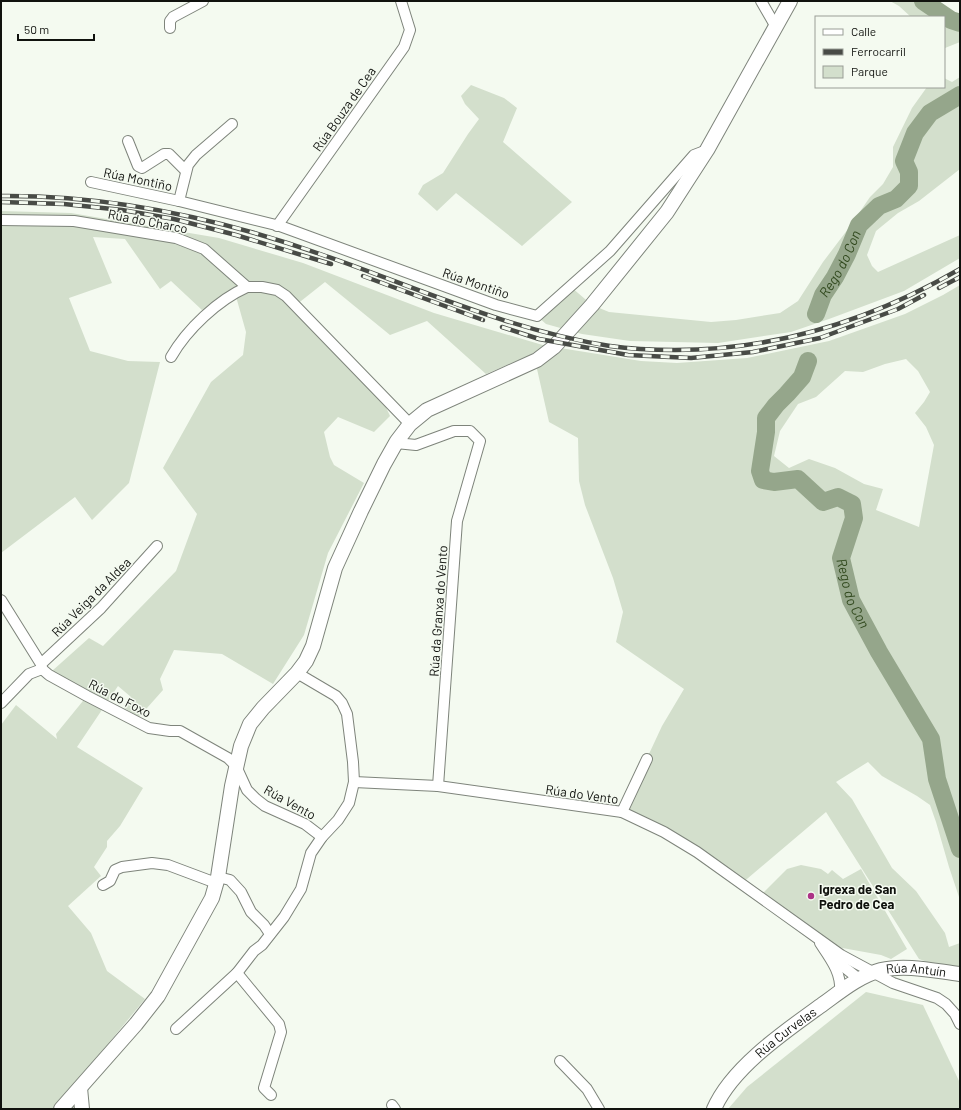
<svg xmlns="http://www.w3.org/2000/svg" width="961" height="1110" viewBox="0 0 961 1110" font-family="Barlow,sans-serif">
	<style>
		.green { fill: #d3dfcc; fill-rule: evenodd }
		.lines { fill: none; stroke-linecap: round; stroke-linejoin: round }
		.river { stroke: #95a68b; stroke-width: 18 }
		.street-casing { stroke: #7e847b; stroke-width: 12 }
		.secondary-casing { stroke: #7e847b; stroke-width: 16 }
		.street { stroke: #fff; stroke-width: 10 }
		.secondary { stroke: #fff; stroke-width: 14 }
		.rail-casing { stroke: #484b46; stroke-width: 4.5 }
		.rail { stroke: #f4faf0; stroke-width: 3; stroke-dasharray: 9; stroke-linecap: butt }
		.poi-dot { fill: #ac3286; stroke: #f4faf0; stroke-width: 1.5 }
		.labels { text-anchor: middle; stroke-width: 3; stroke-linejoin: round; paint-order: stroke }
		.street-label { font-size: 13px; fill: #10120e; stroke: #f4faf0 }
		.poi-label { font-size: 13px; font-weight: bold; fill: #10120e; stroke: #f4faf0; text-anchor: start }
		.water-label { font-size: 14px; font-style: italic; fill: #31491e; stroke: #f4faf0 }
	</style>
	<rect width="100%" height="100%" fill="#f4faf0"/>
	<g class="green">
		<polygon points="890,1 931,1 954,18 960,19 960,42 945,48 944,47 944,17 911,17 899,6"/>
		<polygon points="960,77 960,169 919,201 898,213 876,231 867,255 872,266 878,272 960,235 960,258 904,291 829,319 791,332 718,343 630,341 582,334 546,324 537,316 571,287 592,305 609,312 711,322 736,320 780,313 798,301 823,262 848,229 870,197 883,184 893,167 893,147 912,108 927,87 944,87 944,78 952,82"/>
		<polygon points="471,85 504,98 517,108 503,142 572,202 522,246 456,193 437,211 418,194 423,185 443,173 468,134 479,119 465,104 461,96"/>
		<polygon points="1,211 71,213 219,238 303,263 434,313 546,346 526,357 486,374 427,321 390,335 325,282 296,305 379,392 390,416 374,432 338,417 324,432 330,457 334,465 364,483 328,553 304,635 273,684 222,654 174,650 160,679 163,690 139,717 124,708 131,697 118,686 77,747 143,788 120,826 107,841 107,847 94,867 101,876 68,906 91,933 107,971 145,999 84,1073 82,1109 1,1109 1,725 16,705 57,739 56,734 87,696 52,671 89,638 103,646 176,571 197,514 163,468 211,382 243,355 246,332 235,293 220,303 202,310 171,281 160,289 125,239 93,237 112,283 69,298 90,351 128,361 160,362 129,483 92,520 75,497 1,553"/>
		<path d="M960,285v632l-1,-20 -10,-30 -13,-45 -6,-17 -13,-9 -35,-20 -14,-14 -32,20 16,17 40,69 24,23 29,42 4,14 11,-4v27l-22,-4 -19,-7 -93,-147 -85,72 -119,-72 40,-86 22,-37 -68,-47 7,-30 -10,-34 -28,-73 -6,-24 -1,-43 -29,-16 -12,-53 -10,-5 27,-17 87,14 36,2 70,-5 82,-17 76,-27 38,-19zM906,359l12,12 12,21 -6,10 -9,11 11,14 8,18 -15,82 -43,-17 7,-21 -19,-5 -29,-16 -26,-9 -20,9 -15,-12 6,-25 18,-27 18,-7 29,-26 18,1 22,-8z"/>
		<polygon points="801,865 821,869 828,874 832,870 843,879 861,869 907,949 891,959 881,955 837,947 762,894 787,869"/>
		<polygon points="866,992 923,1005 960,1083 960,1109 728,1109 747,1087"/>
	</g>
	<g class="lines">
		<g class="river">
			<polyline points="923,1 951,20 960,23"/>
			<path id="s1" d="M816,314l7,-19 12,-18 12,-23 12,-29 20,-19 17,-7 13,-13v-14l-5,-11 11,-28 15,-20 30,-18"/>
			<path id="s2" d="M808,361l-6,16 -15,17 -11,11 -10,13v14l-6,39 3,9 11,2 24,-3 25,23 15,-5 14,7 2,14 -13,40 10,42 28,52 52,87 6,40 23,70"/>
		</g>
		<defs>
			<g id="street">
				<polyline points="761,1 776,27"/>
				<polyline points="170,28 170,21 173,17 203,1"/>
				<polyline points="128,141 138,166 142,168 164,154 169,154 186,171"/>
				<polyline points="91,182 179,201 280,226 496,305 537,316 610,251 694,155 707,150"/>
				<polyline points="179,201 188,165 196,155 232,124"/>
				<polyline points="1,220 74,221 176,238 204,249 247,287 262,287 277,290 286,296 410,424"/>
				<polyline points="277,226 404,47 410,30 401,1"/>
				<path d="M171,357c16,-28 47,-57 76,-70"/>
				<polyline points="396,443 416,445 454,431 470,431 480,441 457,521 438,786"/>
				<polyline points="1,600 41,664 42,669"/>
				<polyline points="41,664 101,608 157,546"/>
				<polyline points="42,669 49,675 87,696 149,728 170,731 180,731 228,758 236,766 247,790 256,799 265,806 305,824 322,837"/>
				<polyline points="1,703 29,674 42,669"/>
				<polyline points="354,782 438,786 622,812 664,832 697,852 841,955 893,983 937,998 946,1004 955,1014 960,1024"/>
				<polyline points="622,812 647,759"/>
				<polyline points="218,877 230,880 241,892 251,912 264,925 270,934"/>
				<polyline points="103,885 110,881 115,870 122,867 152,863 168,865 216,883"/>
				<path d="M820,943c10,15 22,30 20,49"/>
				<polyline points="830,956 859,979"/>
				<polyline points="237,973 279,1024 281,1032 264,1088 271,1095"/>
				<polyline points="176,1029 237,973 254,951 262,945 284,917 301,889 311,853 322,837 338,820 349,803 354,782 353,762 347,714 342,703 336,696 297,673"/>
				<polyline points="560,1061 587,1089 599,1109"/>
				<polyline points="392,1105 395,1109"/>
			</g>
			<g id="secondary">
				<polyline points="80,1088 82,1109"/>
				<polyline points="61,1109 136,1024 158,996 212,898 218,877 232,786 241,746 250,724 263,708 297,673 306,661 313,646 335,568 361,511 384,464 397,441 410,424 427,410 537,360 554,347 592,305 667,212 685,184 707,150 790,1"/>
				<path id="s3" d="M714,1109c18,-42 73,-79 109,-105 18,-13 36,-28 58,-34 25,-6 54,1 79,4"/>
			</g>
		</defs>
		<use href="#street" class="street-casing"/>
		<use href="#secondary" class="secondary-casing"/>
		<use href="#street" class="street"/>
		<use href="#secondary" class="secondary"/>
		<defs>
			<g id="rail">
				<path d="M1,196c108,-1 217,22 319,58 96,33 188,76 290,92 21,3 43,4 65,4 102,0 197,-30 285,-81"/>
				<polyline points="1,202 64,204 122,210 174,219 236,235 331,264"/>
				<polyline points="363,276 483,320"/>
				<polyline points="939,288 960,277"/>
				<polyline points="502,327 539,339 628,355 691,358 753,352 820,338 898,309 924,295"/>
			</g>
		</defs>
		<use href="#rail" class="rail-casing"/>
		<use href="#rail" class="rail"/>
	</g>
	<circle class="poi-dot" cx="811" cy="896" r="4"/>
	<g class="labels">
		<g class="street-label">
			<text transform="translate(344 109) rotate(-55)" y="5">Rúa Bouza de Cea</text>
			<text transform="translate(138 179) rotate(12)" y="5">Rúa Montiño</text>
			<text transform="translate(148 221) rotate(11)" y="5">Rúa do Charco</text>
			<text transform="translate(476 283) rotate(19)" y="5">Rúa Montiño</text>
			<text transform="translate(91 597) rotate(-45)" y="5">Rúa Veiga da Aldea</text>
			<text transform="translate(438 611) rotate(-86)" y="5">Rúa da Granxa do Vento</text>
			<text transform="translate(120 698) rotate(27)" y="5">Rúa do Foxo</text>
			<text transform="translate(582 794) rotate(8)" y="5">Rúa do Vento</text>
			<text transform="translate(290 802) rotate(29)" y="5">Rúa Vento</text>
			<text dy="5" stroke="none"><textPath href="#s3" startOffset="256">Rúa Antuín</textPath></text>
			<text dy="5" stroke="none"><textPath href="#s3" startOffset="106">Rúa Curvelas</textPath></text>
		</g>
		<g class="poi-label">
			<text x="819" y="894">Igrexa de San<tspan x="819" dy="15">Pedro de Cea</tspan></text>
		</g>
		<g class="water-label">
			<text dy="5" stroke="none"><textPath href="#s1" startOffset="56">Rego do Con</textPath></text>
			<text dy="5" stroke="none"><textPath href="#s2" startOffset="329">Rego do Con</textPath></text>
		</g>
	</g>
	<rect width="961" height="1110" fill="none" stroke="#10120e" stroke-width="4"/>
	<rect x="815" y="16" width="130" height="72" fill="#f4faf0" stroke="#999d96"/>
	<rect x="823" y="29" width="20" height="6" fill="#ffffff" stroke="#999d96"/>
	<text x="851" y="36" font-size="12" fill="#10120e">Calle</text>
	<rect x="823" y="49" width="20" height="6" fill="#484b46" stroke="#999d96"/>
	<text x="851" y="56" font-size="12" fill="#10120e">Ferrocarril</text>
	<rect x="823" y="66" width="20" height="12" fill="#d3dfcc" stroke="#999d96"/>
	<text x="851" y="76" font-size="12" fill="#10120e">Parque</text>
	<path d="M18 34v6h76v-6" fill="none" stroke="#10120e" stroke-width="2"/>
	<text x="24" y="34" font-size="12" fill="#10120e" stroke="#f4faf0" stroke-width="3" paint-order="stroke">50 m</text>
</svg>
